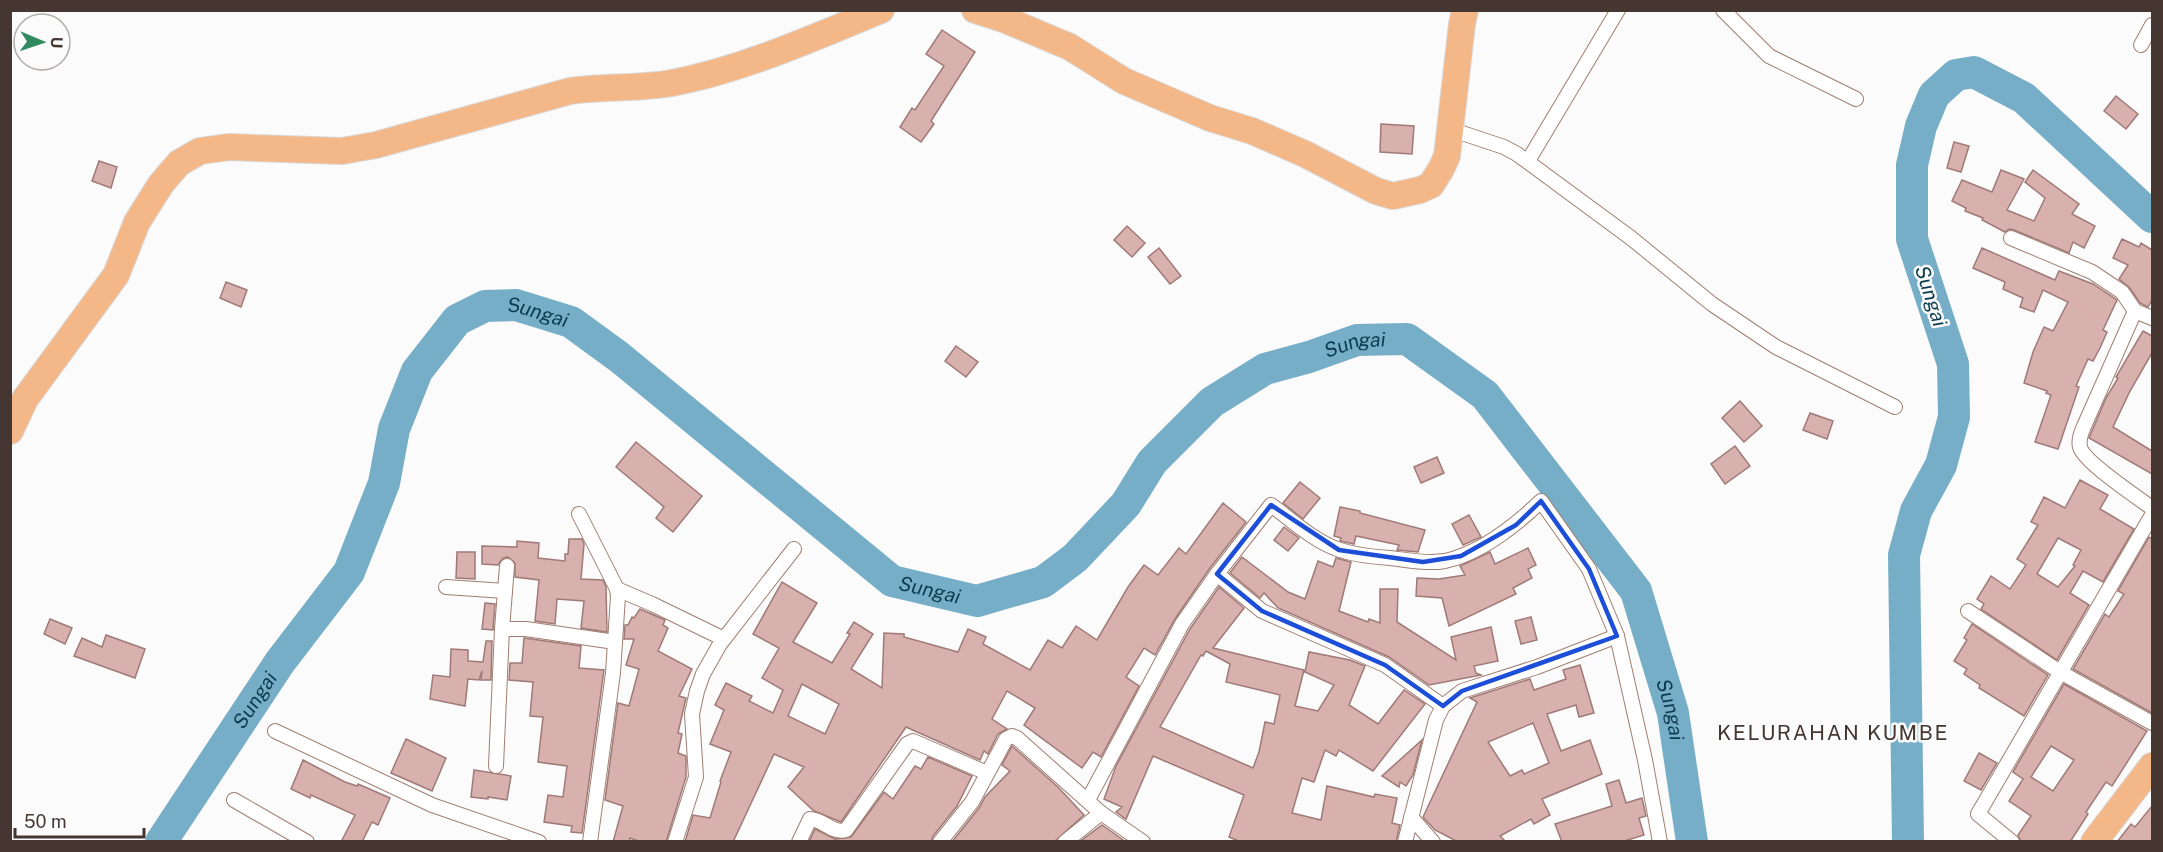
<svg xmlns="http://www.w3.org/2000/svg" width="2163" height="852" viewBox="0 0 2163 852" font-family="'Public Sans',sans-serif">
	<style>
		.lines { fill: none; stroke-linecap: round; stroke-linejoin: round }
		.river { stroke: #77aec7; stroke-width: 32 }
		.building { fill: #d8b0ad; stroke: #9f7a77; stroke-width: 1.5; fill-rule: evenodd }
		.street-casing { stroke: #a07e70; stroke-width: 16 }
		.highway-casing { stroke: #dad7d6; stroke-width: 28 }
		.street { stroke: #fff; stroke-width: 14 }
		.highway { stroke: #f4b888; stroke-width: 26 }
		.marked { fill: none; stroke: #1d4ed8; stroke-width: 4.5; stroke-linejoin: round }
		.labels { text-anchor: middle; stroke-width: 5; stroke-linejoin: round; paint-order: stroke }
		.water-label { font-size: 20px; font-style: italic; fill: #0c3c4f; stroke: #fbfbfb }
		.quarter-label { font-size: 21px; letter-spacing: 1.5px; fill: #453631; stroke: #fbfbfb }
	</style>
	<rect width="100%" height="100%" fill="#fbfbfb"/>
	<g class="lines">
		<g class="river">
			<path id="s1" d="M161,842l119,-180 69,-90 35,-89 10,-54 23,-58 40,-51 28,-14 31,-1 55,17 48,35 273,224 85,20 66,-19 32,-24 51,-54 26,-42 60,-60 53,-33 44,-12 48,-17 50,-1 78,56 151,196 37,122 19,129"/>
			<polyline points="1908,842 1904,555 1916,511 1941,465 1954,417 1953,364 1912,239 1912,165 1921,126 1934,95 1956,75 1974,72 2024,98 2152,217"/>
		</g>
	</g>
	<g class="building">
		<polygon points="942,30 975,52 931,121 934,124 921,142 900,127 912,108 915,110 944,66 926,54"/>
		<polygon points="2116,96 2138,114 2126,129 2104,111"/>
		<polygon points="1381,124 1414,126 1412,154 1380,152"/>
		<polygon points="1954,142 1969,146 1961,172 1947,168"/>
		<polygon points="99,161 117,167 111,188 92,181"/>
		<polygon points="2001,170 2024,179 2007,210 2034,221 2045,198 2025,182 2033,170 2079,204 2072,214 2095,226 2084,248 2073,242 2069,253 2014,230 2009,229 2005,232 1982,220 1983,218 1965,211 1966,208 1952,201 1962,180 1992,192"/>
		<polygon points="1127,226 1145,243 1132,257 1114,240"/>
		<polygon points="2122,239 2139,247 2141,243 2152,250 2152,300 2148,307 2140,303 2129,287 2119,279 2128,265 2113,258"/>
		<polygon points="1159,248 1181,276 1170,284 1148,257"/>
		<polygon points="1982,248 2055,280 2059,271 2093,284 2117,300 2103,330 2107,332 2100,348 2093,361 2088,359 2076,386 2079,387 2058,449 2035,442 2051,395 2046,393 2047,391 2024,383 2033,352 2044,327 2053,331 2068,302 2043,290 2034,312 2020,307 2023,298 2003,289 2005,282 1973,268"/>
		<polygon points="226,282 247,290 241,307 220,298"/>
		<polygon points="2143,331 2152,336 2152,353 2130,391 2113,427 2152,451 2152,474 2089,438 2106,398 2118,378 2116,377"/>
		<polygon points="956,346 978,362 966,377 945,361"/>
		<polygon points="1740,401 1762,426 1744,442 1722,418"/>
		<polygon points="1810,413 1833,421 1827,439 1803,430"/>
		<polygon points="636,442 702,496 673,532 656,518 664,507 616,467"/>
		<polygon points="1735,446 1750,466 1725,484 1711,464"/>
		<polygon points="1437,457 1444,473 1421,483 1414,467"/>
		<path d="M2080,480l28,15 -8,14 34,20 -31,53 -20,-11 -13,22 19,12 -32,55 -76,-51 3,-5 -7,-5 14,-23 19,13 16,-24 -9,-6 21,-34 -7,-3 13,-25 21,11zM2058,538l23,12 -8,15 2,1 -17,21 -21,-13z"/>
		<polygon points="1300,482 1320,498 1303,519 1283,503"/>
		<path d="M1223,503l23,19 -36,46 -35,51 -20,36 -11,-7 -18,29 13,9 -38,71 -8,-5 -11,16 -58,-43 11,-17 -28,-17 -15,28 15,10 -9,5 -10,20 -4,-3 -4,9 -74,-33 -65,95 -27,-11 -26,-24 16,-20 -30,-13 -41,88h-48l8,-27 17,3 11,-36 -1,-1 11,-29 -21,-8 14,-34 -9,-5 11,-22 26,13 -3,5 24,12 10,-23 -21,-12 17,-30 -26,-14 29,-52 35,21 -24,39 39,21 18,-29 -3,-1 7,-11 19,12 -22,35 31,19 2,-55 20,1v3l54,15 10,-23 18,8 -3,7 47,26 18,-30 14,8 14,-22 21,14 31,-53 16,-22 14,10 21,-27 7,6zM802,684l37,20 -14,30 -37,-18z"/>
		<polygon points="1340,507 1360,511 1360,513 1425,530 1418,552 1397,550 1399,545 1356,536 1354,544 1340,541 1341,538 1334,536"/>
		<polygon points="1469,515 1481,537 1463,545 1452,524"/>
		<polygon points="1284,527 1299,538 1288,551 1274,540"/>
		<polygon points="2149,537 2152,539 2152,713 2073,669 2105,614 2109,617 2124,594 2118,591"/>
		<polygon points="569,539 582,539 584,544 581,579 603,580 606,587 607,632 581,628 584,601 557,599 555,624 535,621 539,580 515,577 515,563 508,557 503,558 498,565 482,564 482,546 517,547 517,541 539,543 538,558 565,561 565,554 568,554"/>
		<polygon points="1528,548 1536,565 1528,569 1532,578 1513,588 1516,594 1449,626 1442,598 1416,596 1417,578 1439,579 1465,575 1460,566 1490,552 1495,564"/>
		<polygon points="457,552 475,552 475,579 456,578"/>
		<polygon points="1242,557 1288,592 1305,599 1318,561 1333,567 1336,558 1351,562 1339,611 1368,622 1369,619 1380,623 1380,589 1398,589 1397,622 1456,660 1451,637 1491,627 1498,661 1474,666 1476,673 1481,675 1429,685 1389,657 1278,608 1264,593 1260,598 1230,573"/>
		<path d="M1219,587l25,21 -31,40 91,22 -9,36 23,5 16,-26 -29,-13 4,-20 41,8 15,6 -16,39 29,19 26,-34 21,14 -52,67 -34,-21 -3,6 -11,-6 -11,32 -12,-4 -10,35 29,7 6,-34 47,11 1,-3 22,4 -5,25 8,2 -4,17h-155l-12,-5 15,-42 -91,-39 -27,63 -10,-7 6,-5 -18,-8 12,-33 74,-137zM1206,651l24,13 -4,18 54,13 -6,29 -9,-2 -6,30 -6,16 -93,-41 41,-72 2,1z"/>
		<polygon points="485,603 495,604 493,630 482,629"/>
		<polygon points="640,609 665,620 663,625 668,628 658,651 692,669 679,696 686,698 678,733 682,734 678,753 686,756 686,777 666,842 641,842 630,838 629,842 613,842 623,806 605,800 618,703 629,706 639,669 626,665 634,639 624,639 625,625 628,625 632,617 634,618"/>
		<polygon points="1531,617 1537,640 1521,644 1515,621"/>
		<polygon points="50,619 72,628 65,644 44,634"/>
		<polygon points="1972,624 2048,675 2024,716 1979,688 1980,685 1964,674 1967,669 1954,661 1967,640 1964,638"/>
		<polygon points="106,635 145,649 135,678 74,656 82,638 102,647"/>
		<polygon points="524,638 581,646 579,668 604,670 582,833 571,832 572,826 544,822 548,795 563,797 567,766 538,762 543,717 530,716 533,682 509,680 510,663 522,663"/>
		<polygon points="486,641 492,641 491,680 481,680 482,671 479,680 468,679 465,706 430,699 433,675 450,677 451,649 468,650 468,661 483,662"/>
		<path d="M1580,665l14,48 -15,4 -3,-12 -29,9 14,37 29,-11 12,34 -60,25 8,16 -16,9 -3,-5 -31,17 6,6h-48l-23,-12 -12,-13 54,-115 -7,-4 60,-19 4,11 32,-11 -3,-9zM1533,723l16,40 -25,11 -2,-4 -12,6 -22,-34z"/>
		<path d="M2064,684l83,47 -35,55 -6,-4 -20,30 2,2 -18,28h-49l-3,-7 13,-19 -22,-15 14,-22 -10,-7zM2051,746l23,14 -21,31 -22,-14z"/>
		<polygon points="406,739 446,758 432,791 391,773"/>
		<polygon points="1422,740 1413,775 1406,786 1400,782 1399,787 1382,776"/>
		<polygon points="1012,746 1058,787 1084,815 1054,842 952,842 979,808 985,797 1010,771 1002,765"/>
		<polygon points="1979,753 1997,763 1981,790 1964,781"/>
		<polygon points="928,757 972,776 957,806 933,836 931,842 809,842 815,829 835,839 851,837 884,792 893,799 915,766 921,769"/>
		<polygon points="303,760 345,782 357,786 358,784 390,798 378,825 372,822 362,842 341,842 355,815 311,795 310,798 291,789"/>
		<polygon points="474,770 511,776 507,800 488,797 488,799 471,797"/>
		<polygon points="1619,780 1626,803 1642,798 1646,816 1639,818 1644,835 1621,842 1562,842 1555,824 1612,806 1606,784"/>
		<polygon points="2152,806 2152,842 2117,842 2131,824 2135,827"/>
		<polygon points="1102,825 1126,842 1083,842 1082,840"/>
	</g>
	<g class="lines">
		<defs>
			<g id="street">
				<polyline points="1723,10 1769,56 1856,99"/>
				<polyline points="2141,45 2152,25"/>
				<polyline points="1450,129 1504,147 1517,154 1631,238 1712,304 1776,347 1895,407"/>
				<polyline points="1528,161 1618,10"/>
				<polyline points="2011,238 2092,272 2122,292 2135,311 2152,318"/>
				<path d="M2135,311l-50,113c-3,7 -7,15 -5,23 3,14 58,51 72,61"/>
				<polyline points="579,514 617,589 618,596 613,673 590,842"/>
				<polyline points="1217,574 1262,611 1385,665 1443,706"/>
				<polyline points="446,587 505,591"/>
				<polyline points="617,589 652,604 724,639"/>
				<polyline points="1968,611 2060,672 2152,723"/>
				<polyline points="502,629 507,566"/>
				<polyline points="275,731 432,805 539,842"/>
				<polyline points="496,766 502,629 526,629 615,642"/>
				<polyline points="234,800 307,842"/>
				<path d="M1088,800l94,-176 35,-50 54,-69c22,16 44,37 69,45 16,5 34,7 50,8 17,2 37,6 55,3 36,-8 70,-35 96,-60l48,68 28,67 28,124 15,82"/>
				<polyline points="1411,817 1433,842"/>
				<polyline points="675,842 696,777 692,714 697,691 703,674 720,644 794,549"/>
				<path d="M799,842l11,-23c13,0 22,15 36,11l61,-86 6,-3 74,32"/>
				<polyline points="940,842 972,802 1006,739 1012,736 1017,738 1101,813 1143,842"/>
				<polyline points="1065,842 1101,813"/>
				<polyline points="1405,842 1436,720 1443,706 1462,691 1537,667 1617,636"/>
				<polyline points="2012,842 1978,814 2152,515"/>
			</g>
			<g id="highway">
				<polyline points="975,10 1006,20 1070,47 1124,81 1210,118 1252,131 1305,154 1376,191 1393,196 1420,190 1431,185 1441,169 1447,156 1462,24 1465,10"/>
				<path d="M10,431l15,-32 91,-124 21,-53 24,-38 18,-21 21,-12 29,-4 113,4 34,-6 194,-54c34,-5 69,-2 102,-8 72,-14 141,-45 209,-73"/>
				<polyline points="2094,842 2152,766"/>
			</g>
		</defs>
		<use href="#street" class="street-casing"/>
		<use href="#highway" class="highway-casing"/>
		<use href="#street" class="street"/>
		<use href="#highway" class="highway"/>
	</g>
	<path class="marked" d="M1541,501l48,68 28,67 -155,55 -19,15 -58,-41 -123,-54 -45,-37 54,-69 68,45 84,12 38,-6 55,-31z"/>
	<g class="labels">
		<g class="water-label">
			<text transform="translate(1931 296) rotate(72)" y="7">Sungai</text>
			<text dy="7" stroke="none"><textPath href="#s1" startOffset="692">Sungai</textPath></text>
			<text dy="7" stroke="none"><textPath href="#s1" startOffset="1700">Sungai</textPath></text>
			<text dy="7" stroke="none"><textPath href="#s1" startOffset="1178">Sungai</textPath></text>
			<text dy="7" stroke="none"><textPath href="#s1" startOffset="170">Sungai</textPath></text>
			<text dy="7" stroke="none"><textPath href="#s1" startOffset="2220">Sungai</textPath></text>
		</g>
		<g class="quarter-label">
			<text x="1833" y="740">KELURAHAN KUMBE</text>
		</g>
	</g>
	<rect width="2163" height="852" fill="none" stroke="#453631" stroke-width="24"/>
	<g transform="translate(42 42) rotate(92)"><circle r="28" fill="#fbfbfb" stroke="#b2acaa" stroke-width="1.5"/>
	<path d="M0-4.5L10 22L0 15L-10 22Z" fill="#2f8a60"/>
	<text y="-9" font-size="16" font-weight="bold" text-anchor="middle" fill="#453631">U</text>
	</g>
	<path d="M15 828v9h129v-9" fill="none" stroke="#453631" stroke-width="3"/>
	<text x="24" y="828" font-size="18" fill="#453631" stroke="#fbfbfb" stroke-width="4.5" paint-order="stroke">50 m</text>
</svg>
